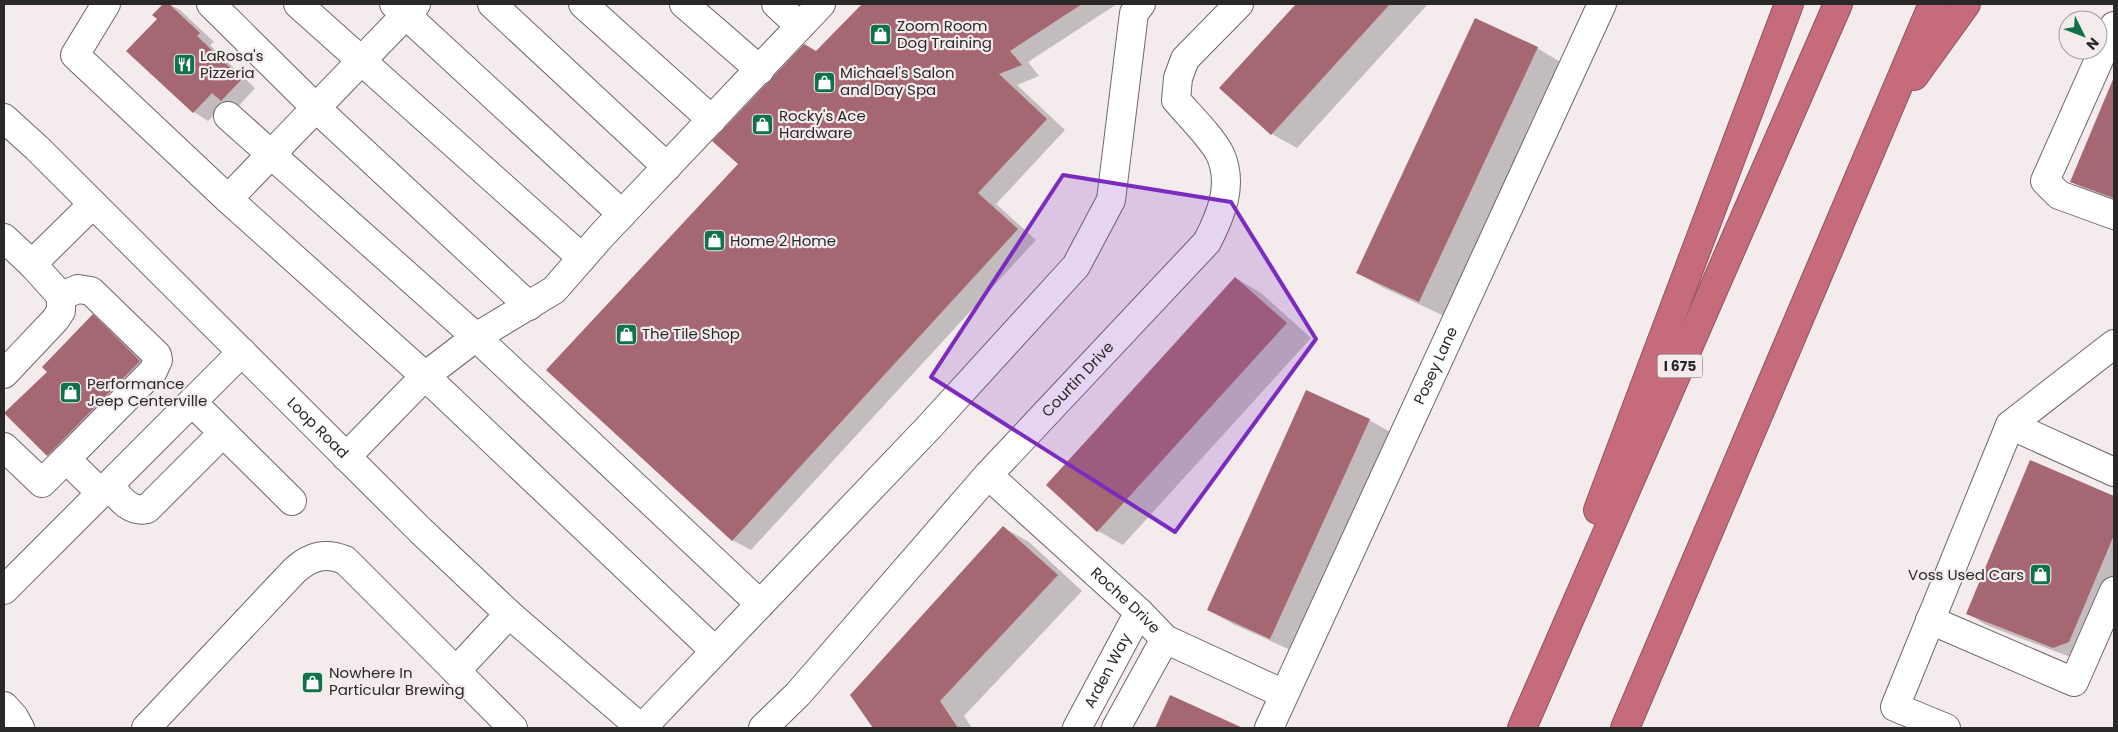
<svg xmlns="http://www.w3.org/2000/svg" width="2118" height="732" viewBox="0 0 2118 732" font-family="Poppins,sans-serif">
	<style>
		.shadow { fill: #0003 }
		.building { fill: #a56771 }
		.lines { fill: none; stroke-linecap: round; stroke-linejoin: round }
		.minor-casing { stroke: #6f6768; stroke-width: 30 }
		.highway-casing { stroke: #8f535e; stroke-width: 30 }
		.minor { stroke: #fff; stroke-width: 28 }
		.highway { stroke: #c66b7c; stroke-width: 28 }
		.marked { fill: #7b2cbf; fill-opacity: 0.2; stroke: #7b2cbf; stroke-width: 4; stroke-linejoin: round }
		.labels { text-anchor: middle; stroke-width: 4.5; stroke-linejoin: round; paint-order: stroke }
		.shield { fill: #f4ebec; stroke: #676262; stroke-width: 1 }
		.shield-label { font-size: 14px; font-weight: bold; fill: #2a2727 }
		.poi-label { font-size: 15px; fill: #2a2727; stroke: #f4ebec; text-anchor: start }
		.street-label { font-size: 15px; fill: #2a2727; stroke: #f4ebec }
	</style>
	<rect width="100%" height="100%" fill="#f4ebec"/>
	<g class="shadow">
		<polygon points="164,4 169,4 180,10 214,42 210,45 255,88 236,109 226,103 208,121 194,112 128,51 158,19 154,15"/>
		<polygon points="864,4 1117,4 1028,62 1039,76 1017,85 1065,130 996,204 1036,240 751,550 732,540 739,164 817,53"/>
		<polygon points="1298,4 1428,4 1297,148 1272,134 1221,88"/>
		<polygon points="1537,48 1562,63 1444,316 1382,287 1357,273"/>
		<polygon points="2114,80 2114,201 2090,192 2071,182"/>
		<polygon points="1236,278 1261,293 1311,338 1123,545 1098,531"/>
		<polygon points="93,316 111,327 158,372 67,465 48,455 5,414 49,372"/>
		<polygon points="1369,420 1394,434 1295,652 1233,624 1208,610"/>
		<polygon points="2030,461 2114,497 2114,589 2073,658 1986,625 1968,614"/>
		<polygon points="1004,528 1029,542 1082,591 964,716 972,728 875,728 851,695"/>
		<polygon points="1170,697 1232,725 1238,728 1156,728"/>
	</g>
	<g class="building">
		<polygon points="163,4 169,4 200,33 197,36 242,79 221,101 212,93 193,113 126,51 157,19 152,15"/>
		<polygon points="862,4 1082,4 1010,51 1022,65 999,74 1047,119 978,193 1018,229 732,541 546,370 738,164 712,141 804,44 816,51"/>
		<polygon points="1296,4 1390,4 1271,135 1219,88"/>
		<polygon points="1475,18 1538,47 1419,302 1356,273"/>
		<polygon points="2114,77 2114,198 2070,182"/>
		<polygon points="1235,277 1287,323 1097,532 1046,485"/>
		<polygon points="93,314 140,361 47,456 4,413 47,372 42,367"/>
		<polygon points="1306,390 1370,419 1270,639 1207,610"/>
		<polygon points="2030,460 2114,496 2114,535 2069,642 2053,648 1966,614"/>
		<polygon points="1003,526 1058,575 940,701 958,728 873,728 850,695"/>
		<polygon points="1170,695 1243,728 1155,728"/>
	</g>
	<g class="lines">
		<defs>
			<g id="minor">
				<polyline points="106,4 75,55 228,199"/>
				<polyline points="211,4 316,108 529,306"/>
				<polyline points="298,4 582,258"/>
				<polyline points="394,4 622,214"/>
				<polyline points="416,4 228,199 425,376 715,651"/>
				<polyline points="492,4 667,167"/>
				<polyline points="583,4 712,120"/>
				<polyline points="684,4 760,70"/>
				<polyline points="776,4 800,26"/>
				<polyline points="2114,26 2045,181 2059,195 2114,215"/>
				<polyline points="228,116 476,337 760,604"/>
				<path id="s1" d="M4,118l33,30 384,383 88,83 132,114"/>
				<polyline points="4,238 32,264 93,204"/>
				<polyline points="61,296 78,289 91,291 157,355 158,360 153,371 66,459"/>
				<polyline points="4,374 55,320 61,311 61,296 32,264"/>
				<polyline points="192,402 292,501"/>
				<polyline points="2010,425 2114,472"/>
				<polyline points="4,447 42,483 66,459 101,493"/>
				<polyline points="346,457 425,376 476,337 554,290 602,235 821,4"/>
				<path id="s2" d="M988,475l151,137 26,27 119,55"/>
				<path d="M109,485c10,12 20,28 38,24l76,-76"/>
				<polyline points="4,590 242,352"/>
				<polyline points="509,614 456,671 513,728"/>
				<polyline points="1930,620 2074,682 2114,591"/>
				<polyline points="4,706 14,717 20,728"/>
				<path d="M146,728l149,-158c16,-14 30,-18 50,-10l111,111"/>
				<polyline points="642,728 930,426 1076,266 1111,200 1134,13 1141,4"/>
				<path id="s3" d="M763,728l35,-34 190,-219 219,-233c14,-27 27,-58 13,-88 -7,-15 -32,-40 -44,-54l2,-22 7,-19 54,-55"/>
				<path id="s4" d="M1077,728l62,-116"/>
				<polyline points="1116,728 1165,639"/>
				<path id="s5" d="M1269,728l333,-724"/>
				<polyline points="1946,728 1895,707 2010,425 2114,344"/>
			</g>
			<g id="highway">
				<polyline points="1914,76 1966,4"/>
				<polyline points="1598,510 1789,4"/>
				<polyline points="1522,728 1838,4"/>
				<polyline points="1625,728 1933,4"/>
			</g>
		</defs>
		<use href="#minor" class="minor-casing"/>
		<use href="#highway" class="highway-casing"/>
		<use href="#minor" class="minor"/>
		<use href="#highway" class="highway"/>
	</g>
	<path class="marked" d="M1063,175l168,27 85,137 -141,193 -244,-155z"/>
	<defs>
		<symbol id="shop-square" viewBox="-11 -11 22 22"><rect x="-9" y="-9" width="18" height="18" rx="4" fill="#0e734b" stroke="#f4ebec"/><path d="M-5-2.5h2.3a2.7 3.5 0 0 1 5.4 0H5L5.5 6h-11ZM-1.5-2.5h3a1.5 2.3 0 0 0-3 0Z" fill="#fff"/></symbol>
		<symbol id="restaurant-square" viewBox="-11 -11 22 22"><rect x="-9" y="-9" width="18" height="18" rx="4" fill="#0e734b" stroke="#f4ebec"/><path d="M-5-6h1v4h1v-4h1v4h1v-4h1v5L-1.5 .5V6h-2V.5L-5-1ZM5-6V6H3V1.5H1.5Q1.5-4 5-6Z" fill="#fff"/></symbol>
	</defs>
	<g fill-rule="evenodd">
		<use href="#shop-square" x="868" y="22" width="25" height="25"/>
		<use href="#restaurant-square" x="172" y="52" width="25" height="25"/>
		<use href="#shop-square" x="812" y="70" width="25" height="25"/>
		<use href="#shop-square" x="750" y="112" width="25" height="25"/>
		<use href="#shop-square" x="702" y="228" width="25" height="25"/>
		<use href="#shop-square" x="614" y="322" width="25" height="25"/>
		<use href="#shop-square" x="58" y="380" width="25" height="25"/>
		<use href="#shop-square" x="2028" y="562" width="25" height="25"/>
		<use href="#shop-square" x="300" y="670" width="25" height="25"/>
	</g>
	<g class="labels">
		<rect class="shield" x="1657.5" y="354.5" width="45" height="23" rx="4"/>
		<g class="shield-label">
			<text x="1680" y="371">I 675</text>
		</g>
		<g class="poi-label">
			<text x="897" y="31">Zoom Room<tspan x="897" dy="17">Dog Training</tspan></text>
			<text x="200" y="61">LaRosa's<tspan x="200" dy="17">Pizzeria</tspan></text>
			<text x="840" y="78">Michael's Salon<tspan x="840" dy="17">and Day Spa</tspan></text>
			<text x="779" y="121">Rocky's Ace<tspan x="779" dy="17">Hardware</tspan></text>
			<text x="730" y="246">Home 2 Home</text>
			<text x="642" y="339">The Tile Shop</text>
			<text x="87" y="389">Performance<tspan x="87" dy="17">Jeep Centerville</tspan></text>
			<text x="2024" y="580" text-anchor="end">Voss Used Cars</text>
			<text x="329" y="678">Nowhere In<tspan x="329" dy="17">Particular Brewing</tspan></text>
		</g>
		<g class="street-label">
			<text dy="5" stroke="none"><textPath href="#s5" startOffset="399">Posey Lane</textPath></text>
			<text dy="5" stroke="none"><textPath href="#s3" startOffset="470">Courtin Drive</textPath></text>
			<text dy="5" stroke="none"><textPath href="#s1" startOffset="441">Loop Road</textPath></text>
			<text dy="5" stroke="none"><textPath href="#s2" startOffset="186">Roche Drive</textPath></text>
			<text dy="5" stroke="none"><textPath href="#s4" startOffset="65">Arden Way</textPath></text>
		</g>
	</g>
	<rect width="2118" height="732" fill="none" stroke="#2a2727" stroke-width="10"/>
	<g transform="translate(2083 35) rotate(132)"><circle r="24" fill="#f4ebec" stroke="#a39d9d"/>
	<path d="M0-4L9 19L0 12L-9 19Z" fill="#0e734b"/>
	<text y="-8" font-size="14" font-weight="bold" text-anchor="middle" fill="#2a2727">N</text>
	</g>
</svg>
